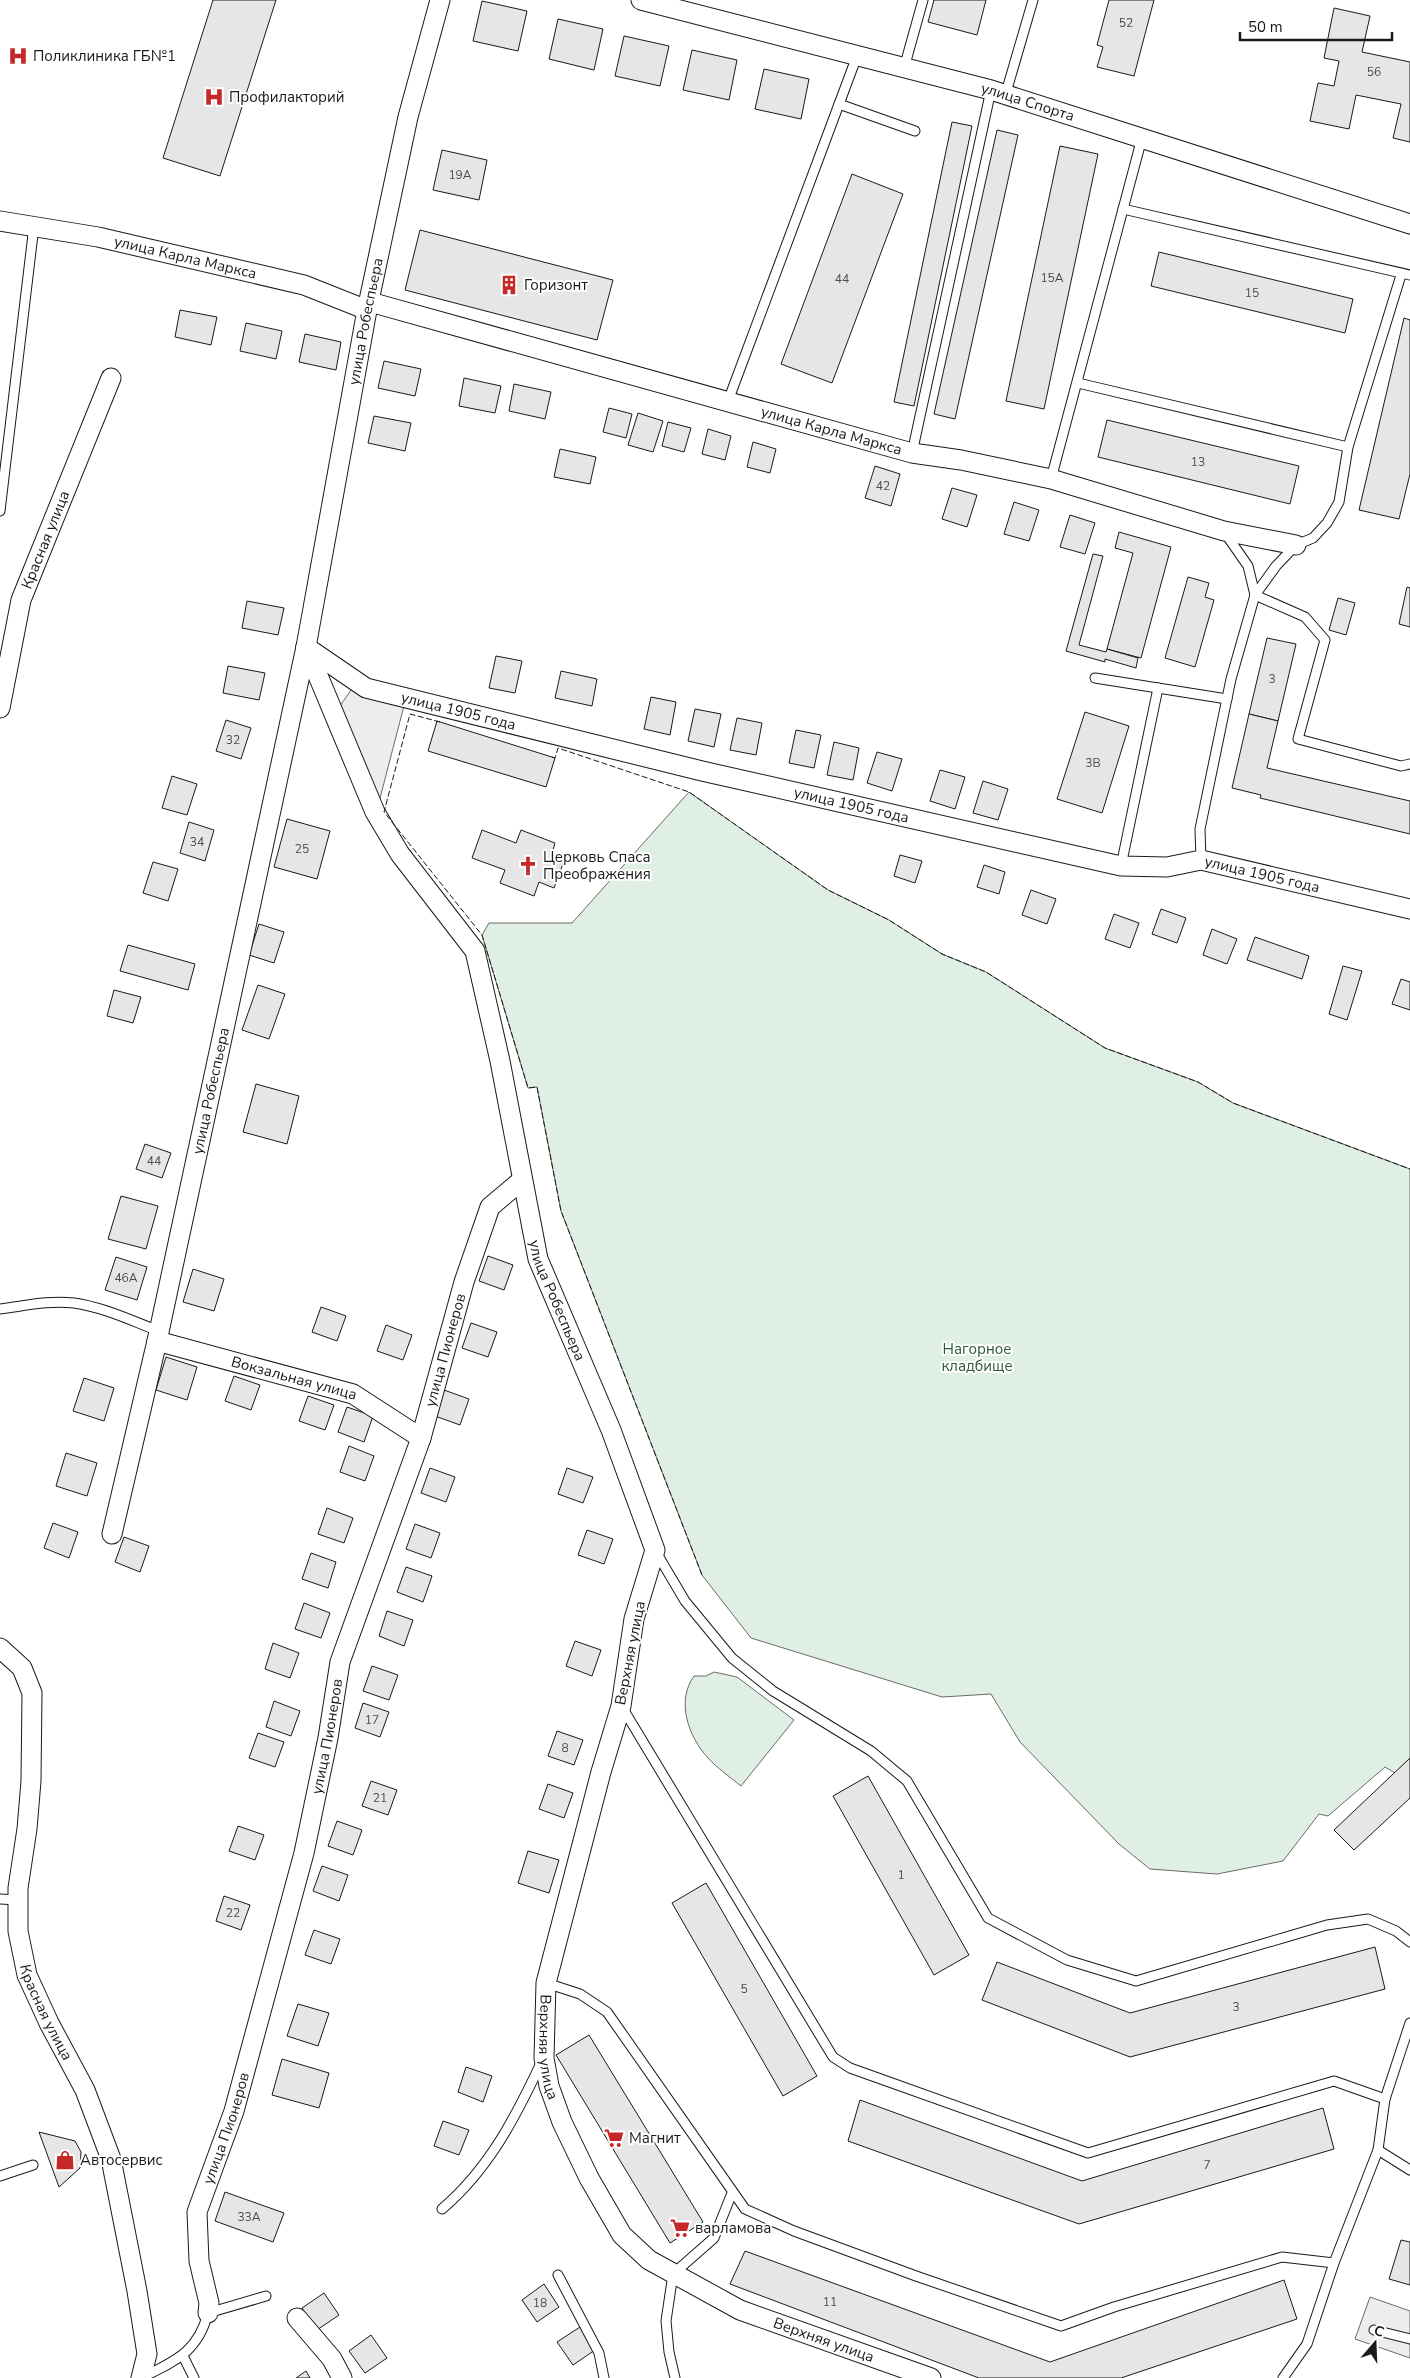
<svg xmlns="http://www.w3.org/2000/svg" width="1410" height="2378" viewBox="0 0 1410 2378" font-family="'Nunito Sans',sans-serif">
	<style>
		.green { fill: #e0efe3; stroke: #6a6a6a }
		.parking { fill: #ededed; stroke: #6a6a6a }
		.building { fill: #e6e6e6; stroke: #1a1a1a }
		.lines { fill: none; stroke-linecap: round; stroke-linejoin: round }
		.lane-casing { stroke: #1a1a1a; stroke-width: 11 }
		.street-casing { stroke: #1a1a1a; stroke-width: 21 }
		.lane { stroke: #fff; stroke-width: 9 }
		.street { stroke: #fff; stroke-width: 19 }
		.fence { stroke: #1a1a1a; stroke-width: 1; stroke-dasharray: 6 2.5; stroke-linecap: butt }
		.labels { text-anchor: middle; stroke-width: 4; stroke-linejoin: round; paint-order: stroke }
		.number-label { font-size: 12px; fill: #4d4d4d }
		.poi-label { font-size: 15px; fill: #1a1a1a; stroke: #fff; text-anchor: start }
		.street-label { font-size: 15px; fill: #1a1a1a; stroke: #fff }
		.park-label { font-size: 15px; fill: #2b5a34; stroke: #fff }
	</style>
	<rect width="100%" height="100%" fill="#fff"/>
	<g class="green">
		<polygon points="689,792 828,890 889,920 942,954 986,972 1105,1048 1198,1082 1233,1103 1410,1169 1410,1758 1395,1773 1385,1767 1328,1816 1319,1814 1283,1861 1217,1874 1150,1869 1119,1844 1020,1742 991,1694 942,1697 751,1638 702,1575 561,1211 537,1087 528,1088 482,935 489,923 572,923"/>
		<path d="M714,1672l23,5 57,43 -53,66c-11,-9 -24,-18 -33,-28 -20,-22 -32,-57 -14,-82h12z"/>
	</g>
	<g class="parking">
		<polygon points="353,687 405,702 379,802 340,706"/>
		<polygon points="1370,2297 1410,2311 1410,2358 1355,2339"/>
	</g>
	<g class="building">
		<polygon points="213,0 276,0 220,176 163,158"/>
		<polygon points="934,0 986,0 977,35 928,22"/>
		<polygon points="1109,0 1154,0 1134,76 1097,67 1103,47 1097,45"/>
		<polygon points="482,1 527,11 518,51 473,41"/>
		<polygon points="1334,8 1370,16 1362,52 1410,62 1410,142 1393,138 1401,104 1356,95 1349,129 1310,121 1318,83 1334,86 1339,61 1324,58"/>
		<polygon points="558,19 603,29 594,70 549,59"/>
		<polygon points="624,36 669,46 660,86 615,76"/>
		<polygon points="692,50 737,60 729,100 683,90"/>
		<polygon points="764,69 809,79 801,119 755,109"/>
		<polygon points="952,122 972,126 914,406 894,402"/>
		<polygon points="997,130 1018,135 955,419 934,414"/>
		<polygon points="1060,146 1098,154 1044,409 1006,401"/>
		<polygon points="442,150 487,160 479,200 433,190"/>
		<polygon points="852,174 903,194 832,383 781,364"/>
		<polygon points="420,230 613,280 597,340 405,290"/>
		<polygon points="1159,252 1353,299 1345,333 1151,286"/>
		<polygon points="180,310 217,317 211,345 175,337"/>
		<polygon points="1404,318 1410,320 1410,474 1399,519 1359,510"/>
		<polygon points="246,323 282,331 276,359 240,351"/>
		<polygon points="305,334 341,342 336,370 299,362"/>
		<polygon points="384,361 421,369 415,396 378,388"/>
		<polygon points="464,378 501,386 495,413 459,406"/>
		<polygon points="514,384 551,392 545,419 509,411"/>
		<polygon points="609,408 632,414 626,438 603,432"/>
		<polygon points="638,413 663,421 653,452 628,445"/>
		<polygon points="374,416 411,423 405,451 368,443"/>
		<polygon points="1107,420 1299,466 1290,504 1098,457"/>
		<polygon points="668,422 691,428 684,452 662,446"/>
		<polygon points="708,429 731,436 725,460 702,454"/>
		<polygon points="753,442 776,449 770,473 747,467"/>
		<polygon points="560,449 596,457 590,484 554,477"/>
		<polygon points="875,466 900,474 891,506 865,498"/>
		<polygon points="952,488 977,495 967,527 942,519"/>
		<polygon points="1014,502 1039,510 1029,541 1004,534"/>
		<polygon points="1070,515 1095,523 1085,554 1060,547"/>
		<polygon points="1119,532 1171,547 1141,658 1107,649 1133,553 1115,548"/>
		<polygon points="1093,554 1103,556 1079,645 1106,652 1107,649 1138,658 1136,668 1105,659 1105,662 1066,651"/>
		<polygon points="1188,577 1209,583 1205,597 1214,600 1195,667 1165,658"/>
		<polygon points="1407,587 1410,588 1410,627 1399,624"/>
		<polygon points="1338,598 1355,603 1346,635 1329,630"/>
		<polygon points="247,601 284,608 278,635 242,628"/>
		<polygon points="1267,638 1296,644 1278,721 1249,714"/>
		<polygon points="496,656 522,661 515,693 489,688"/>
		<polygon points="228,666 265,673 259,700 223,693"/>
		<polygon points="561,671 597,679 592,706 555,698"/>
		<polygon points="651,697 676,702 670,735 644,729"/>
		<polygon points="695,709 721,714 714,747 688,741"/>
		<polygon points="1085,712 1129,726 1102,813 1057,799"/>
		<polygon points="1249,714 1278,721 1267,768 1410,801 1410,834 1260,798 1261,795 1232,788"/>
		<polygon points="737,718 762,723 756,755 730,750"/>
		<polygon points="226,720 251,728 241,759 216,751"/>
		<polygon points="437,721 555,758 546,787 428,751"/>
		<polygon points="796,730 821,735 814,768 789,763"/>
		<polygon points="834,742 859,748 853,780 827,775"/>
		<polygon points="877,752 902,759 892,791 867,783"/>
		<polygon points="940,770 965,777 955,809 930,801"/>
		<polygon points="172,776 197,784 187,815 162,808"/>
		<polygon points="983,781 1008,789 998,820 973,813"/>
		<polygon points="287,819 330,831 317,879 274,867"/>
		<polygon points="189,822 214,830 205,861 180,853"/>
		<polygon points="482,830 516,843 521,830 555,843 551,857 564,861 554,888 539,882 534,896 500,883 505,870 472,858"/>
		<polygon points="900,855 922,861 915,883 894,876"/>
		<polygon points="153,862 178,869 168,901 143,893"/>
		<polygon points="984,865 1005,872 999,894 977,887"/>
		<polygon points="1031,890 1056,899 1047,924 1022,915"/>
		<polygon points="1161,909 1186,918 1177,943 1152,934"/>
		<polygon points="1114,914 1139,923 1130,948 1105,939"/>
		<polygon points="259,924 284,932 274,963 249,955"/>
		<polygon points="1212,929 1237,939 1227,964 1203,955"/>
		<polygon points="1255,937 1309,956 1302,979 1247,960"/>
		<polygon points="128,945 195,964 188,990 120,971"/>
		<polygon points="1343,966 1362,971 1347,1020 1329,1014"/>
		<polygon points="1401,979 1410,982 1410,1010 1392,1004"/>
		<polygon points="258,985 285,994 269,1039 242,1030"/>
		<polygon points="114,990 141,997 133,1023 107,1016"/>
		<polygon points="256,1084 299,1096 287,1144 243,1132"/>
		<polygon points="145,1144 171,1153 162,1178 136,1169"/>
		<polygon points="121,1196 158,1206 146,1249 108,1239"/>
		<polygon points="488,1256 513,1265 504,1290 479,1281"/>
		<polygon points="116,1257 147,1267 137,1300 105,1290"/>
		<polygon points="193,1269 224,1279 214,1311 183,1302"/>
		<polygon points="321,1307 346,1316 337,1341 312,1332"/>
		<polygon points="471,1323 497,1332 488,1357 462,1348"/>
		<polygon points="386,1325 412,1335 403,1360 377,1351"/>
		<polygon points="166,1357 197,1367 187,1400 156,1390"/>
		<polygon points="234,1376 260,1385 251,1410 225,1401"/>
		<polygon points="84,1378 114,1388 104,1421 73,1411"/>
		<polygon points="444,1390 469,1399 460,1425 435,1416"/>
		<polygon points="308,1396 334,1405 325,1430 299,1421"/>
		<polygon points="347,1407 373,1416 364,1442 338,1432"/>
		<polygon points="349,1446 374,1456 365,1481 340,1472"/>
		<polygon points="66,1453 97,1463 87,1496 56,1486"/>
		<polygon points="430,1468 455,1477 446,1502 421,1493"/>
		<polygon points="567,1468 593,1477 583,1503 558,1494"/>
		<polygon points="327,1508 353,1518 344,1543 318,1534"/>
		<polygon points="53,1523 78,1532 69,1558 44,1548"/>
		<polygon points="415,1524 440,1533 431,1558 406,1549"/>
		<polygon points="587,1530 613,1539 604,1564 578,1555"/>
		<polygon points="124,1537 149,1546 140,1572 115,1562"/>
		<polygon points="311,1553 336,1562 328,1588 302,1579"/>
		<polygon points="406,1567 432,1576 423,1602 397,1592"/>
		<polygon points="304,1603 330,1613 321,1638 295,1629"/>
		<polygon points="387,1611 413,1620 404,1646 379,1636"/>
		<polygon points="575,1641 601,1650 592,1676 566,1666"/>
		<polygon points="273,1643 299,1653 290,1678 265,1669"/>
		<polygon points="372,1666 398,1675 389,1700 363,1691"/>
		<polygon points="274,1701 300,1711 291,1736 266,1727"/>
		<polygon points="363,1703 389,1712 380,1737 355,1728"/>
		<polygon points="557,1731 583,1740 574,1765 548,1756"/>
		<polygon points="258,1733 284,1742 275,1767 249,1758"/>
		<polygon points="1410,1758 1410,1798 1354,1850 1334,1830"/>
		<polygon points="868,1776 969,1955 934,1975 833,1796"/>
		<polygon points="371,1781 397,1790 388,1815 362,1806"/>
		<polygon points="548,1784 573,1793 564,1818 539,1809"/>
		<polygon points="337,1821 362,1830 353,1855 328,1846"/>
		<polygon points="238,1826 264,1835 255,1860 229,1851"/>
		<polygon points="528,1851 559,1860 549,1893 518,1883"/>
		<polygon points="322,1866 348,1875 339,1901 313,1891"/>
		<polygon points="706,1883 817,2076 783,2096 672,1903"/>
		<polygon points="224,1896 250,1905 241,1930 216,1921"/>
		<polygon points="314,1930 340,1939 331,1964 305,1955"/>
		<polygon points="1375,1947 1385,1989 1130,2057 982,2000 997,1962 1130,2013"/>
		<polygon points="298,2004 329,2013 318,2046 287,2036"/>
		<polygon points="589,2035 703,2222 670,2243 556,2055"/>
		<polygon points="282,2059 329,2073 319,2108 272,2095"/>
		<polygon points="466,2067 492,2076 483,2102 458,2092"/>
		<polygon points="860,2100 1082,2181 1323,2108 1334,2149 1079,2224 848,2141"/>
		<polygon points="443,2121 469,2130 459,2155 434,2146"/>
		<polygon points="39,2132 75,2141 81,2152 80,2168 59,2187"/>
		<polygon points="225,2192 284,2213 273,2242 215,2221"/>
		<polygon points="1401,2240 1410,2242 1410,2285 1389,2279"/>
		<polygon points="745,2251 1050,2362 1284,2280 1297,2319 1121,2378 979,2378 730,2284"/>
		<polygon points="544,2284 559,2307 537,2322 522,2300"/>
		<polygon points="324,2293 339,2315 317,2330 302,2308"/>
		<polygon points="580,2327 595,2350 573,2365 557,2342"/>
		<polygon points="371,2335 387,2358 365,2373 349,2351"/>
		<polygon points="306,2371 310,2378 296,2378"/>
	</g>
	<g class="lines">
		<defs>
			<g id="lane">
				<polyline points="904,68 923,0"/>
				<polyline points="1005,96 1033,0"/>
				<polyline points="839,104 915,131"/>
				<polyline points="1123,209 1410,275"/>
				<polyline points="1078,383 1348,447"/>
				<polyline points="728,401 857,56"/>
				<polyline points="912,453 991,90"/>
				<polyline points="1051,479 1142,138"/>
				<polyline points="0,511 34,226"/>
				<polyline points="1225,533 1248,566 1255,595"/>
				<polyline points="1255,595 1305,617 1325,640 1298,739 1401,766 1410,764"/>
				<polyline points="1095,678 1227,699"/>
				<polyline points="1201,860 1200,829 1231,679 1255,595 1276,566 1296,545 1313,538 1327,523 1339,502 1348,447 1401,275"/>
				<polyline points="1121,866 1158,688"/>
				<path d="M0,1309c24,-3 49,-9 74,-6 29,4 58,18 85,28"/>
				<polyline points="656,1552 685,1601 732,1658 773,1691 871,1751 907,1781 988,1918 1067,1960 1136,1981 1327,1925 1368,1919 1396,1931 1410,1942"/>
				<polyline points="622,1707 833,2057 850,2068 1088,2153 1334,2081 1385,2099"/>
				<polyline points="0,1899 18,1900"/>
				<polyline points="546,1983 580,1994 607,2012 745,2209 794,2231 916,2276 1061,2326 1114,2307 1282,2257 1334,2263"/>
				<polyline points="1378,2150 1410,2170"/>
				<polyline points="0,2176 33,2165"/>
				<path d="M442,2209c48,-41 74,-93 100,-148"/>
				<polyline points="558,2275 599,2353 604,2378"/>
				<polyline points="1374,2330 1410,2339"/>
				<polyline points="183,2356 194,2378"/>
				<path d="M143,2377c32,-16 55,-25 65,-64l58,-17"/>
				<polyline points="675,2378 669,2352 666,2321 673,2274 714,2238 732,2193"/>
				<polyline points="1283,2378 1307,2344 1334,2263 1378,2150 1385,2099 1410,2023"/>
			</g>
			<g id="street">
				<path id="s1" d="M641,0l350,90 419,134"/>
				<path id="s2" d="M0,221l98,16 206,48 63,25"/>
				<path id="s3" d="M370,302l542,151 49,7 90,19 173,52 72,14"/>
				<path id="s4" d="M306,647l69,165 25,42 75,97 25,110 38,198 73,171 44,120 -21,69 -13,87 -20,66 -55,211 -2,75 5,28 13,36 27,56 33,57 27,25 91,50 191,68"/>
				<path id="s5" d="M306,647l60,41 336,83 419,95 46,1 34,-7 209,49"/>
				<path id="s6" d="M0,708l21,-108 90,-222"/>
				<path id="s7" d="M157,1341l196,53 68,44"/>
				<path id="s8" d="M112,1534l45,-193 149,-694 61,-337 41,-193 32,-117"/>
				<path id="s9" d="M0,1648l22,20 10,25 -1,88 -4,48 -9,59v43l9,44 22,48 36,67 26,69 26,132 10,63 -6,24"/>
				<path id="s10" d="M208,2313l1,-10 -10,-42 -2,-49 37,-101 70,-258 24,-115 12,-76 81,-224 43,-156 26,-75 32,-27"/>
				<polyline points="297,2318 332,2359 342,2378"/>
			</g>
		</defs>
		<use href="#lane" class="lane-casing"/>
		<use href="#street" class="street-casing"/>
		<use href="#lane" class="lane"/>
		<use href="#street" class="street"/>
		<g class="fence">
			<polyline points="440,722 410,714 384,812 482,935 528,1088 537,1087 561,1211 702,1575"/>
			<polyline points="552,757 555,758 558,748 689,792 828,890 889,920 942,954 986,972 1105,1048 1198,1082 1233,1103 1410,1169"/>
		</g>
	</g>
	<defs>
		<symbol id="hospital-bare" viewBox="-9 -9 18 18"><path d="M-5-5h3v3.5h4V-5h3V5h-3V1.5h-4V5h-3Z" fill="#c62828" stroke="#fff" stroke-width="2.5" paint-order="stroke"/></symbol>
		<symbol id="building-bare" viewBox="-9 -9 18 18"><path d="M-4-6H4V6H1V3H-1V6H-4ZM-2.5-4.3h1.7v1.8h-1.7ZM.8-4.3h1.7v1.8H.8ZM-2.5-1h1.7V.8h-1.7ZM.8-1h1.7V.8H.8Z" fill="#c62828" stroke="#fff" stroke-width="2.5" paint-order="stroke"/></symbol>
		<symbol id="church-bare" viewBox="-9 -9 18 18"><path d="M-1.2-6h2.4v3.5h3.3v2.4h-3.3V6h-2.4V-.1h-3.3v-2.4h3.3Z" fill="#c62828" stroke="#fff" stroke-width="2.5" paint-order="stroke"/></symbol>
		<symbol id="supermarket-bare" viewBox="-9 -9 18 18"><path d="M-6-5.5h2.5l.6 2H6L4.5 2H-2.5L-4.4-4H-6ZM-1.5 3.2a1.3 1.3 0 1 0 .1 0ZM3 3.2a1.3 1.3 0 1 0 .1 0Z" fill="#c62828" stroke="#fff" stroke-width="2.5" paint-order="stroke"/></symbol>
		<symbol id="shop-bare" viewBox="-9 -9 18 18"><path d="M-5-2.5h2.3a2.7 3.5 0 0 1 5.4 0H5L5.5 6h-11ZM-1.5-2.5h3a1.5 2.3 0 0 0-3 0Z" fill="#c62828" stroke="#fff" stroke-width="2.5" paint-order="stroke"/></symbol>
	</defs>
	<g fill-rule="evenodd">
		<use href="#hospital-bare" x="4" y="42" width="28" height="28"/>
		<use href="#hospital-bare" x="200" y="83" width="28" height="28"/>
		<use href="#building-bare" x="495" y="271" width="28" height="28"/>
		<use href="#church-bare" x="514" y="852" width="28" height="28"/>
		<use href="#supermarket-bare" x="600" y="2124" width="28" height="28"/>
		<use href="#shop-bare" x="51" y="2146" width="28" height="28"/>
		<use href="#supermarket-bare" x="666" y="2214" width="28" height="28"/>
	</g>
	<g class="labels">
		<g class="number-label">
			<text x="1126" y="27">52</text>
			<text x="1374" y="76">56</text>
			<text x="460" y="179">19А</text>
			<text x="1052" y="282">15А</text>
			<text x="842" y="283">44</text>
			<text x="1252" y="297">15</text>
			<text x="1198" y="466">13</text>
			<text x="883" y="490">42</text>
			<text x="1272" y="683">3</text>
			<text x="233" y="744">32</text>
			<text x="1093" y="767">3В</text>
			<text x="197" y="846">34</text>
			<text x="302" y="853">25</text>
			<text x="154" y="1165">44</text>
			<text x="126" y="1282">46А</text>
			<text x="372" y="1724">17</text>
			<text x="565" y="1752">8</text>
			<text x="380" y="1802">21</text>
			<text x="901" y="1879">1</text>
			<text x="233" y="1917">22</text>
			<text x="744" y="1993">5</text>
			<text x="1236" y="2011">3</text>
			<text x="1207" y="2169">7</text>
			<text x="249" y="2221">33А</text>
			<text x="830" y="2306">11</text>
			<text x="540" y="2307">18</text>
		</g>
		<g class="poi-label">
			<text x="33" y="61">Поликлиника ГБ№1</text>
			<text x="229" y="102">Профилакторий</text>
			<text x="524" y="290">Горизонт</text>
			<text x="543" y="862">Церковь Спаса<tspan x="543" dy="17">Преображения</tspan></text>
			<text x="629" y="2143">Магнит</text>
			<text x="80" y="2165">Автосервис</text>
			<text x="695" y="2233">варламова</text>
		</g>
		<g class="street-label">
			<text dy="5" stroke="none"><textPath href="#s1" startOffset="400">улица Спорта</textPath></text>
			<text dy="5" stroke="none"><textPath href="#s2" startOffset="189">улица Карла Маркса</textPath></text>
			<text dy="5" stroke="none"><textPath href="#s8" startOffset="1239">улица Робеспьера</textPath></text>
			<text dy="5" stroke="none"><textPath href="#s3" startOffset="479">улица Карла Маркса</textPath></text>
			<text dy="5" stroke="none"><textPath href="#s6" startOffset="175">Красная улица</textPath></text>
			<text dy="5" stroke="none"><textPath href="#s5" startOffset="168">улица 1905 года</textPath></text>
			<text dy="5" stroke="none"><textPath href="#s5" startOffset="572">улица 1905 года</textPath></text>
			<text dy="5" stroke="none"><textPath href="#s5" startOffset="992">улица 1905 года</textPath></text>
			<text dy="5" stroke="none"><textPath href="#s8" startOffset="454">улица Робеспьера</textPath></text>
			<text dy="5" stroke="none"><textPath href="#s4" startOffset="710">улица Робеспьера</textPath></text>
			<text dy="5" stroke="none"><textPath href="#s10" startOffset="1001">улица Пионеров</textPath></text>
			<text dy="5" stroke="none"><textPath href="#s7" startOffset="142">Вокзальная улица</textPath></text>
			<text transform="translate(630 1653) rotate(-79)" y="5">Верхняя улица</text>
			<text dy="5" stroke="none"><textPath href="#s10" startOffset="596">улица Пионеров</textPath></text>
			<text dy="5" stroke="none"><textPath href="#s9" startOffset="382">Красная улица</textPath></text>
			<text dy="5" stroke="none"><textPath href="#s4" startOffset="1490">Верхняя улица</textPath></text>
			<text dy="5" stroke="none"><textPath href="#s10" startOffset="191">улица Пионеров</textPath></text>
			<text dy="5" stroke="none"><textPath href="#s4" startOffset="1925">Верхняя улица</textPath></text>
		</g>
		<g class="park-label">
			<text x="977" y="1354">Нагорное<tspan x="977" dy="17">кладбище</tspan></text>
		</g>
	</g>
	<g transform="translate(1375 2343) rotate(19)" stroke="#ffffff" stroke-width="4" paint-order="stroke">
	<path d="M0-4L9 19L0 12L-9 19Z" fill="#1a1a1a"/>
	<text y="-8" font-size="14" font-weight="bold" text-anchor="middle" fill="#1a1a1a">С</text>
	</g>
	<path d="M1240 32v8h152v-8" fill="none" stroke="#1a1a1a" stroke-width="2.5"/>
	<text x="1248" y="32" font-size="15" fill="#1a1a1a" stroke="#ffffff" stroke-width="4" paint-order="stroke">50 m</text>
</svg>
